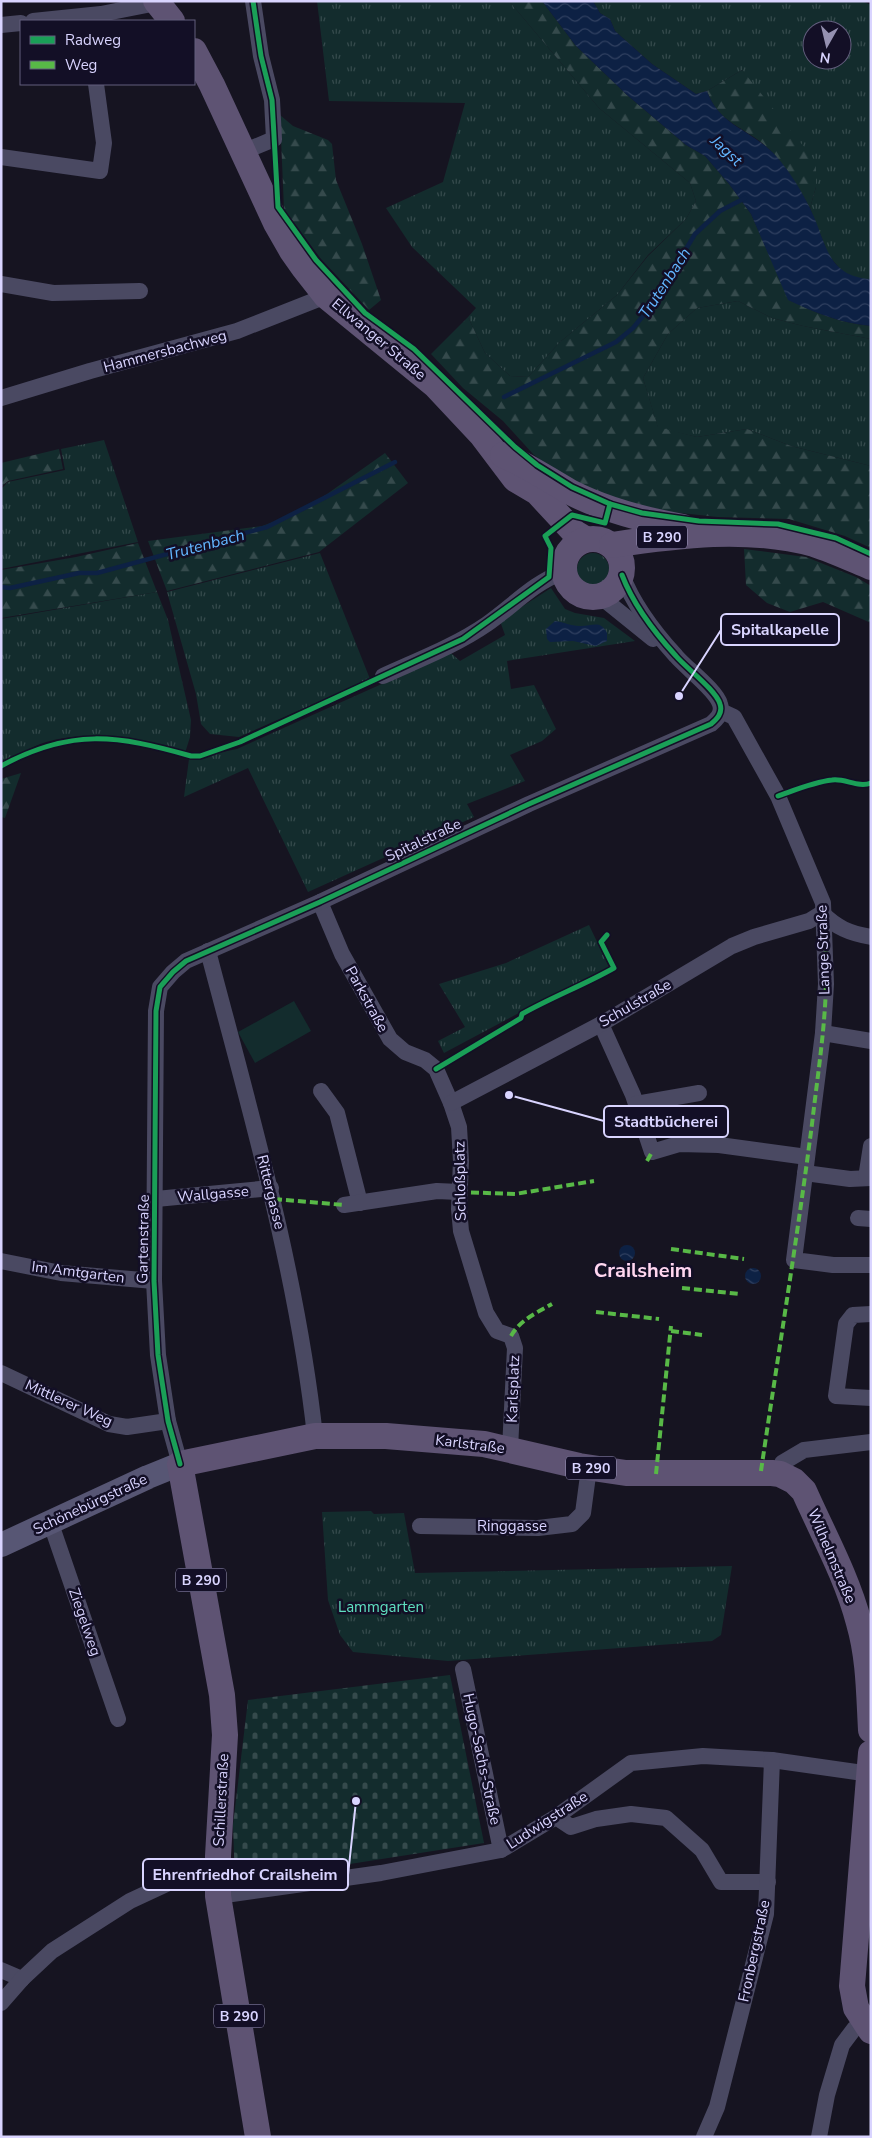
<svg xmlns="http://www.w3.org/2000/svg" width="872" height="2138" viewBox="0 0 872 2138" font-family="'Nunito Sans',sans-serif">
	<style>
		.grass { fill: url(#grass-tufts); fill-rule: evenodd }
		.forest { fill: url(#forest-firs) }
		.cemetery { fill: url(#cemetery-stones) }
		.pitch { fill: #132c2d }
		.water { fill: url(#water-waves) }
		.lines { fill: none; stroke-linecap: round; stroke-linejoin: round }
		.stream { stroke: #0d2144; stroke-width: 4.5 }
		.street { stroke: #4a4962; stroke-width: 16 }
		.secondary { stroke: #575674; stroke-width: 24 }
		.primary { stroke: #5e5373; stroke-width: 26 }
		.quiet { stroke: #58b947; stroke-width: 4; stroke-dasharray: 8 4; stroke-linecap: butt }
		.cycleway-casing { stroke: #130f26; stroke-width: 8 }
		.cycleway { stroke: #1a9f57; stroke-width: 5 }
		.labels { text-anchor: middle; stroke-width: 5; stroke-linejoin: round; paint-order: stroke }
		.shield { fill: #130f26; stroke: #9e99be; stroke-width: 1 }
		.shield-label { font-size: 14px; font-weight: bold; fill: #d9d4ff }
		.street-label { font-size: 15px; fill: #d9d4ff; stroke: #130f26 }
		.park-label { font-size: 15px; fill: #5fe0c0; stroke: #130f26 }
		.water-label { font-size: 16px; font-style: italic; fill: #62b6ff; stroke: #130f26 }
		.district-label { font-size: 20px; font-weight: bold; fill: #ffd6f0; stroke: #130f26 }
		.leader { fill: none; stroke: #d9d4ff; stroke-width: 2 }
		.callout-dot { fill: #d9d4ff; stroke: #130f26; stroke-width: 2 }
		.callout { fill: #130f26; stroke: #d9d4ff; stroke-width: 2 }
		.callout-label { font-size: 16px; text-anchor: middle; font-weight: bold; fill: #d9d4ff }
	</style>
	<defs>
		<pattern id="grass-tufts" width="24" height="20" patternUnits="userSpaceOnUse" patternTransform="scale(1.25)"><rect width="24" height="20" fill="#132c2d"/><path d="M3 7l-1-3M5 7V3M7 7l1-3M15 17l-1-3M17 17v-4M19 17l1-3" fill="none" stroke="#354a4c"/></pattern>
		<pattern id="forest-firs" width="22" height="20" patternUnits="userSpaceOnUse" patternTransform="scale(1.25)"><rect width="22" height="20" fill="#132c2d"/><path d="M5 1l3.5 6h-7zM16 11l3.5 6h-7z" fill="#354a4c"/></pattern>
		<pattern id="cemetery-stones" width="16" height="16" patternUnits="userSpaceOnUse" patternTransform="scale(1.25)"><rect width="16" height="16" fill="#132c2d"/><path d="M2 7V4a2 2 0 0 1 4 0v3zM10 15v-3a2 2 0 0 1 4 0v3z" fill="#354a4c"/></pattern>
		<pattern id="water-waves" width="16" height="10" patternUnits="userSpaceOnUse" patternTransform="scale(1.25)"><rect width="16" height="10" fill="#0d2144"/><path d="M0 5q4-4 8 0t8 0" fill="none" stroke="#304060"/></pattern>
	</defs>
	<rect width="100%" height="100%" fill="#161421"/>
	<g class="grass">
		<polygon points="317,1 509,1 599,108 690,183 696,201 686,219 648,255 617,295 560,342 528,377 510,376 485,353 468,317 476,308 412,247 386,208 443,182 465,103 329,101"/>
		<path d="M593,1h269l9,4v274h-14l-15,-8 -13,-15 -19,-48 6,-21 -74,-117 -35,21 -11,3 -44,-30 -37,-33 -5,-12 -10,-6zM812,30h30v30h-30z"/>
		<polygon points="738,301 772,318 803,326 871,339 871,466 791,446 747,429 697,437 658,428 643,378 668,334 697,308"/>
		<polygon points="104,440 138,542 1,569 1,489 8,482 65,470 61,449"/>
		<polygon points="320,553 370,679 239,737 210,734 201,724 196,694 167,592"/>
		<circle cx="593" cy="569" r="16"/>
		<polygon points="551,588 565,609 575,613 604,618 635,641 507,661 511,689 534,685 556,729 542,741 510,755 525,781 467,804 474,817 308,892 248,768 184,797 189,759 237,749 451,653 460,661 505,635 500,621"/>
		<path d="M157,592l11,28 23,100 -1,17 -5,16c-45,-12 -93,-24 -139,-11 -16,5 -30,14 -45,22v-145z"/>
		<polygon points="589,925 610,969 578,987 560,991 444,1053 438,1041 465,1027 439,984 506,963"/>
		<polygon points="371,1511 374,1514 404,1513 415,1573 732,1566 721,1635 712,1641 448,1661 353,1652 340,1635 328,1600 322,1512"/>
	</g>
	<g class="forest">
		<path d="M509,1h33l34,45 51,49 59,50 19,11 24,28 22,30 38,86c27,13 51,23 82,26v13l-68,-13 -31,-8 -34,-17 -41,7 -29,26 -25,44 15,49 39,10 50,-8 44,17 80,20v82l-26,-12 -56,-17 -71,-2 -47,-5 -83,-19 -54,-38 -31,-34 -40,-33 -32,-34 37,-37 17,36 25,23 18,1 32,-35 57,-47 31,-39 38,-37 10,-18 -6,-18 -91,-75z"/>
		<path d="M742,70l74,92v25l-6,21c-11,-20 -23,-41 -40,-58 -23,-23 -51,-25 -63,-59z"/>
		<polygon points="280,115 293,126 328,140 332,144 336,180 362,244 381,300 369,310 321,259 284,209"/>
		<polygon points="59,449 63,469 8,481 1,487 1,463"/>
		<polygon points="385,453 408,483 319,552 167,591 148,541 262,526 303,511"/>
		<polygon points="138,543 157,592 1,618 1,570 76,557"/>
		<polygon points="744,549 806,557 856,577 871,586 871,623 823,602 790,612 767,603 746,585"/>
		<polygon points="21,773 5,818 1,817 1,779"/>
	</g>
	<polygon class="cemetery" points="450,1675 484,1843 235,1882 233,1825 248,1700"/>
	<polygon class="pitch" points="294,1001 311,1031 255,1063 238,1032"/>
	<g class="water">
		<path d="M542,1h51l7,12 10,6 5,12 37,33 44,30 11,-3c12,33 39,37 63,59 9,8 19,22 26,33 6,10 13,22 18,34 13,31 16,60 57,62v47c-31,-3 -55,-13 -83,-26l-37,-86 -22,-30 -24,-28 -19,-11 -59,-50 -51,-49z"/>
		<path d="M555,621c9,1 16,5 24,5 12,1 21,-7 28,7v8l-11,5 -23,-5 -23,1 -3,-3 -1,-10z"/>
		<circle cx="627" cy="1253" r="8"/>
		<circle cx="753" cy="1276" r="8"/>
	</g>
	<g class="lines">
		<g class="stream">
			<polyline points="504,397 616,342 633,328 653,304 695,234 720,211 745,198"/>
			<polyline points="1,587 10,588 79,573 97,573 267,527 395,462"/>
		</g>
		<g class="street">
			<polyline points="33,21 101,14 157,3"/>
			<polyline points="1,25 21,23"/>
			<polyline points="243,152 274,139 272,100 261,56 253,1"/>
			<polyline points="1,157 100,171 104,143 96,84"/>
			<polyline points="1,284 53,293 140,291"/>
			<polyline points="1,398 90,371 237,331 326,296"/>
			<polyline points="601,597 653,639"/>
			<path d="M383,676c35,-16 72,-30 104,-52 26,-18 46,-41 76,-52"/>
			<polyline points="721,711 734,717 778,796 823,903 826,984 823,1033 794,1260 833,1265 871,1265"/>
			<polyline points="320,902 342,954 390,1039 405,1052 425,1060 436,1069 451,1103 459,1127 461,1161 459,1209 461,1231 486,1313 497,1331 511,1336 515,1348 510,1449"/>
			<path d="M822,913c15,15 27,20 49,24"/>
			<path d="M208,951c42,160 89,320 107,485"/>
			<polyline points="601,1024 633,1095 652,1152 679,1144 719,1145 807,1157"/>
			<polyline points="823,1033 871,1041"/>
			<polyline points="321,1091 337,1113 360,1203"/>
			<polyline points="451,1103 601,1024 732,946 754,937 809,921 822,913"/>
			<polyline points="636,1104 699,1093"/>
			<polyline points="805,1173 850,1179 871,1178"/>
			<polyline points="866,1178 871,1146"/>
			<polyline points="156,1199 271,1188"/>
			<polyline points="344,1205 437,1191 459,1192"/>
			<polyline points="858,1218 871,1219"/>
			<polyline points="1,1261 61,1273 154,1281"/>
			<polyline points="871,1314 853,1315 846,1324 836,1396 871,1398"/>
			<polyline points="1,1373 109,1424 127,1427 168,1421"/>
			<path d="M180,1464l-12,-43 -10,-66 -4,-74 2,-270 4,-24 13,-15 13,-11 134,-59 209,-98 182,-80c6,-5 12,-11 9,-20 -4,-14 -34,-36 -44,-48 -21,-23 -43,-52 -54,-81"/>
			<polyline points="780,1474 782,1463 804,1450 871,1442"/>
			<polyline points="51,1524 118,1719"/>
			<polyline points="420,1526 538,1528 572,1524 583,1513 589,1468"/>
			<polyline points="463,1669 501,1850"/>
			<polyline points="556,1817 571,1827 596,1819 631,1814 666,1818 702,1850 721,1882 768,1882"/>
			<polyline points="218,1896 381,1873 501,1850 556,1817 631,1763 703,1756 772,1760 870,1774"/>
			<polyline points="1,1970 22,1979"/>
			<polyline points="1,2003 22,1979 52,1951 130,1901 173,1881 217,1875"/>
			<polyline points="704,2137 717,2107 766,1914 772,1760"/>
			<polyline points="819,2137 827,2095 842,2045 854,2029 863,2021"/>
		</g>
		<polyline class="secondary" points="1,1545 148,1477 180,1464"/>
		<g class="primary">
			<polyline points="156,1 172,21"/>
			<polyline points="194,51 212,85 276,223 292,251 304,268 326,296 436,386 481,434 515,479 537,492 575,533 585,539"/>
			<path d="M503,455c24,10 44,24 67,37 35,18 74,28 113,35"/>
			<circle cx="593" cy="568" r="29"/>
			<path d="M612,545c67,-10 135,-19 202,-1 19,6 38,15 57,23"/>
			<polyline points="871,1753 852,1986 856,2008 871,2031"/>
			<path d="M258,2137l-40,-241v-40l7,-121 -3,-40 -42,-231 135,-28h71l98,8 95,22 47,7h146l8,1 14,7 10,10c19,43 43,86 55,132 10,34 10,71 12,107"/>
		</g>
		<g class="quiet">
			<polyline points="647,1161 652,1152"/>
			<polyline points="459,1192 515,1194 594,1181"/>
			<polyline points="274,1199 344,1205"/>
			<polyline points="671,1249 744,1259"/>
			<polyline points="682,1288 739,1294"/>
			<polyline points="596,1312 659,1319"/>
			<polyline points="671,1331 702,1335"/>
			<path d="M511,1336c9,-16 25,-23 41,-32"/>
			<path d="M761,1471c17,-116 36,-231 51,-347 8,-70 21,-141 10,-211"/>
			<polyline points="656,1474 671,1326"/>
		</g>
		<defs>
			<g id="cycleway">
				<polyline points="253,1 261,56 272,100 278,207 316,260 365,313 414,349 515,447 537,465 572,487 610,504 642,513 699,521 778,524 836,538 871,554"/>
				<path d="M1,766c70,-38 116,-31 190,-10h9l40,-14 223,-103 86,-62 2,-29 -6,-12 27,-21 33,8 5,-19"/>
				<path d="M778,796c17,-6 36,-14 54,-16 13,-2 26,8 39,3"/>
				<path d="M436,1069l85,-51 1,-4c30,-17 62,-29 92,-46l-13,-26 6,-7"/>
				<path d="M180,1464l-12,-43 -10,-66 -4,-74 2,-270 4,-24 13,-15 13,-11 134,-59 209,-98 182,-80c6,-5 12,-11 9,-20 -4,-14 -34,-36 -44,-48 -21,-23 -43,-52 -54,-81"/>
			</g>
		</defs>
		<use href="#cycleway" class="cycleway-casing"/>
		<use href="#cycleway" class="cycleway"/>
	</g>
	<g class="labels">
		<g class="shield">
			<rect x="637" y="525.5" width="50" height="23" rx="4"/>
			<rect x="566" y="1456.5" width="50" height="23" rx="4"/>
			<rect x="176" y="1568.5" width="50" height="23" rx="4"/>
			<rect x="214" y="2004.5" width="50" height="23" rx="4"/>
		</g>
		<g class="shield-label">
			<text x="662" y="542">B 290</text>
			<text x="591" y="1473">B 290</text>
			<text x="201" y="1585">B 290</text>
			<text x="239" y="2021">B 290</text>
		</g>
		<g class="street-label">
			<text transform="translate(379 339) rotate(40)" y="5">Ellwanger Straße</text>
			<text transform="translate(165 351) rotate(-15)" y="5">Hammersbachweg</text>
			<text transform="translate(423 840) rotate(-25)" y="5">Spitalstraße</text>
			<text transform="translate(823 950) rotate(-92)" y="5">Lange Straße</text>
			<text transform="translate(367 999) rotate(61)" y="5">Parkstraße</text>
			<text transform="translate(635 1003) rotate(-30)" y="5">Schulstraße</text>
			<text transform="translate(460 1181) rotate(-91)" y="5">Schloßplatz</text>
			<text transform="translate(271 1192) rotate(76)" y="5">Rittergasse</text>
			<text transform="translate(213 1194) rotate(-5)" y="5">Wallgasse</text>
			<text transform="translate(143 1239) rotate(-89)" y="5">Gartenstraße</text>
			<text transform="translate(78 1272) rotate(7)" y="5">Im Amtgarten</text>
			<text transform="translate(513 1389) rotate(-88)" y="5">Karlsplatz</text>
			<text transform="translate(69 1403) rotate(24)" y="5">Mittlerer Weg</text>
			<text transform="translate(470 1444) rotate(7)" y="5">Karlstraße</text>
			<text transform="translate(90 1504) rotate(-25)" y="5">Schönebürgstraße</text>
			<text x="512" y="1531">Ringgasse</text>
			<text transform="translate(832 1556) rotate(67)" y="5">Wilhelmstraße</text>
			<text transform="translate(85 1622) rotate(71)" y="5">Ziegelweg</text>
			<text transform="translate(482 1759) rotate(78)" y="5">Hugo-Sachs-Straße</text>
			<text transform="translate(221 1800) rotate(-87)" y="5">Schillerstraße</text>
			<text transform="translate(547 1820) rotate(-33)" y="5">Ludwigstraße</text>
			<text transform="translate(754 1951) rotate(-78)" y="5">Fronbergstraße</text>
		</g>
		<g class="park-label">
			<text x="381" y="1612">Lammgarten</text>
		</g>
		<g class="water-label">
			<text transform="translate(727 150) rotate(43)" y="6">Jagst</text>
			<text transform="translate(664 283) rotate(-57)" y="6">Trutenbach</text>
			<text transform="translate(205 544) rotate(-15)" y="6">Trutenbach</text>
		</g>
		<g class="district-label">
			<text x="643" y="1277">Crailsheim</text>
		</g>
	</g>
	<path class="leader" d="M679 696L721 630M509 1095L604 1121M356 1801L348 1875"/>
	<g class="callout-dot">
		<circle cx="679" cy="696" r="5"/>
		<circle cx="509" cy="1095" r="5"/>
		<circle cx="356" cy="1801" r="5"/>
	</g>
	<g class="callout">
		<rect x="721" y="614" width="118" height="31" rx="5"/>
		<rect x="604" y="1106" width="124" height="31" rx="5"/>
		<rect x="143" y="1859" width="205" height="31" rx="5"/>
	</g>
	<g class="callout-label">
		<text x="780" y="635">Spitalkapelle</text>
		<text x="666" y="1127">Stadtbücherei</text>
		<text x="245" y="1880">Ehrenfriedhof Crailsheim</text>
	</g>
	<rect width="872" height="2138" fill="none" stroke="#d9d4ff" stroke-width="5"/>
	<rect x="20" y="20" width="175" height="65" fill="#130f26" stroke="#625e7d"/>
	<rect x="30" y="36" width="25" height="8" fill="#1a9f57" stroke="#625e7d"/>
	<text x="65" y="45" font-size="15" fill="#d9d4ff">Radweg</text>
	<rect x="30" y="61" width="25" height="8" fill="#58b947" stroke="#625e7d"/>
	<text x="65" y="70" font-size="15" fill="#d9d4ff">Weg</text>
	<g transform="translate(827 45) rotate(188)"><circle r="24" fill="#130f26" stroke="#625e7d"/>
	<path d="M0-4L9 19L0 12L-9 19Z" fill="#9591b1"/>
	<text y="-8" font-size="14" font-weight="bold" text-anchor="middle" fill="#d9d4ff">N</text>
	</g>
</svg>
